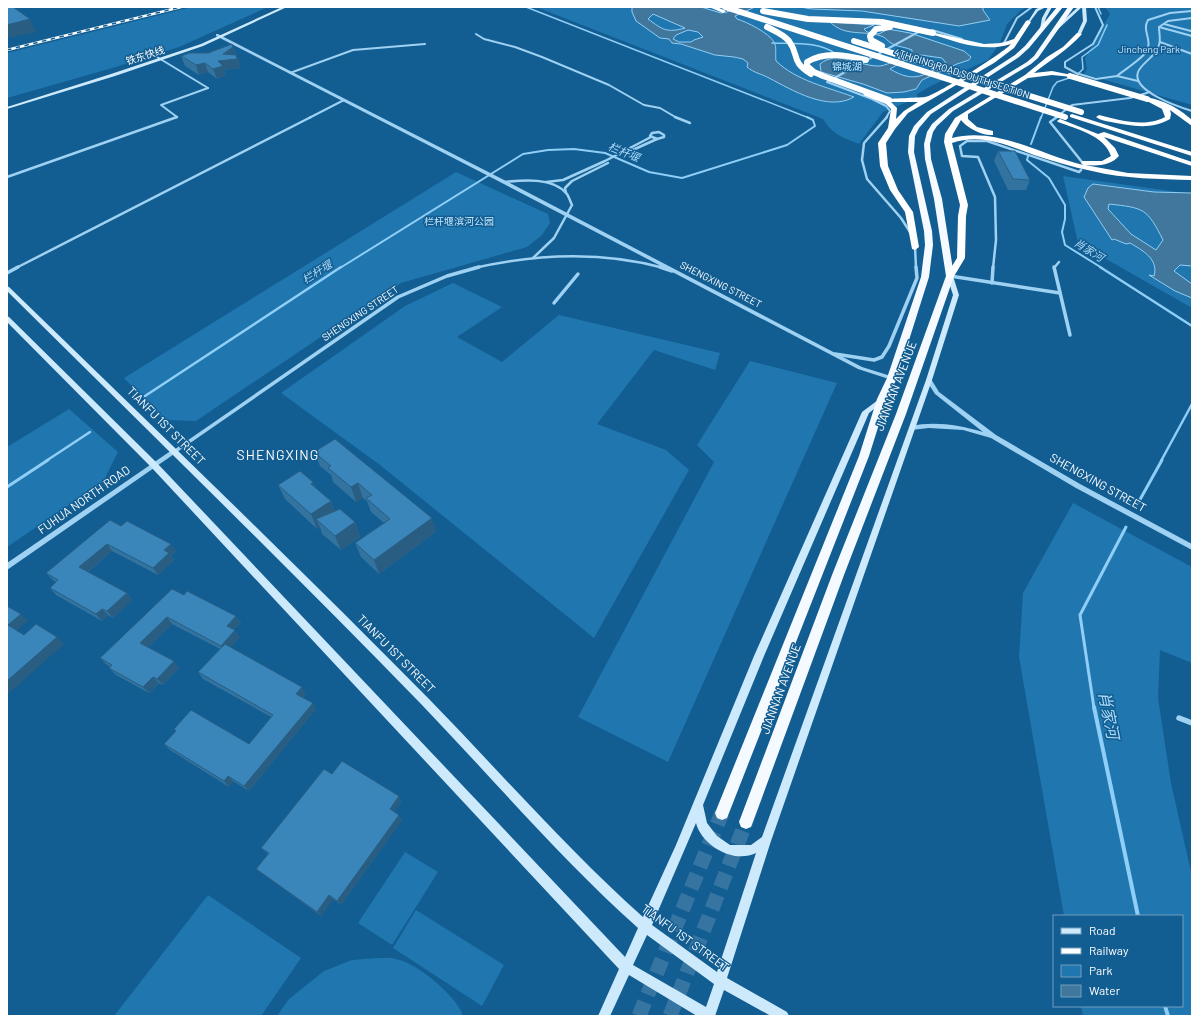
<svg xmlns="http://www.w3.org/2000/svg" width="1199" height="1023" viewBox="0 0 1199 1023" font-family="Barlow,'Noto Sans SC',sans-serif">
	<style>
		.green { fill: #2076af }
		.water { fill: #41779d; stroke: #8fcef6; fill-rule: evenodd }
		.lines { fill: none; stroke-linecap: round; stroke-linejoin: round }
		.stream-far4 { stroke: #8fcef6; stroke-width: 1.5 }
		.stream-far3 { stroke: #8fcef6; stroke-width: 2 }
		.stream-far2 { stroke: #8fcef6; stroke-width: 2.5 }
		.stream-far1 { stroke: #8fcef6; stroke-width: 3 }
		.stream { stroke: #8fcef6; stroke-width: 4 }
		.trunk-tunnel { stroke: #3675a2; stroke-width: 15; stroke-dasharray: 15 8; stroke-linecap: butt }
		.pedestrian-far1 { stroke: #9ed1f2; stroke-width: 2 }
		.pedestrian { stroke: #9ed1f2; stroke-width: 2.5 }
		.minor-far3 { stroke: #9ed1f2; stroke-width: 2 }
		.minor-far2 { stroke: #9ed1f2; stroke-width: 2.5 }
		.minor-far1 { stroke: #9ed1f2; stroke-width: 3.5 }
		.minor { stroke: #9ed1f2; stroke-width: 5.5 }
		.tertiary { fill: #9ed1f2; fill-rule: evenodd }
		.secondary { fill: #cde9fc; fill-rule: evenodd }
		.trunk { fill: #f4faff; fill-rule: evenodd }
		.motorway { fill: #fff; fill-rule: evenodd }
		.rail-casing { stroke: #fff; stroke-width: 2.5 }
		.rail { stroke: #125d91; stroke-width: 1.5; stroke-dasharray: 4.5; stroke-linecap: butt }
		.motorway-bridge { stroke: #fff; stroke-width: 6 }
		.wall { fill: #3273a0 }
		.shaded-wall { fill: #295e82 }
		.building { fill: #3a86ba; stroke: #295e82 }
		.labels { text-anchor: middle; stroke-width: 3; stroke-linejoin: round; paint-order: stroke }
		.far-park-label { font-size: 10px; fill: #c5e7fd; stroke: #125d91 }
		.far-street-label { font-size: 10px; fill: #fff; stroke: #125d91 }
		.far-water-label { font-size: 11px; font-style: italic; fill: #aadaf9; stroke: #125d91 }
		.street-label { font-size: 12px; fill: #fff; stroke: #125d91 }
		.quarter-label { font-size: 14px; letter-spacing: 1px; fill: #fff; stroke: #125d91 }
		.near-water-label { font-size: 16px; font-style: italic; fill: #aadaf9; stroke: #125d91 }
	</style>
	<rect width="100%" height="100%" fill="#125d91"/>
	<g class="green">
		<polygon points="192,7 268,7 179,47 116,67 7,98 7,53"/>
		<path d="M536,7h491l-7,4 -13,13 -7,19 -12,17 -55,25 -16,9v4l-34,14 -24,32c-17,-7 -26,-9 -36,-25z"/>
		<polygon points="1105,7 1192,7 1192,105 1084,74 1087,69 1085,58 1110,14"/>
		<polygon points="456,172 548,214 550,223 542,235 527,247 401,283 196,421 164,420 124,378"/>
		<polygon points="1063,176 1192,194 1192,308 1078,243"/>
		<polygon points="453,283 502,307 457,337 502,362 559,315 720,353 715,370 654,350 597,424 666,450 689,470 594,638 380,465 281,393 405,306"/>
		<polygon points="750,361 837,383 668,762 578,717 714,462 697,445"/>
		<polygon points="69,409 118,452 103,482 7,547 7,447"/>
		<polygon points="1073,503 1192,567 1192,663 1160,650 1158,698 1171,783 1192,876 1192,1016 1083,1016 1081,1006 1182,1006 1182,916 1064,916 1019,657 1023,593"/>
		<polygon points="405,852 438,872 392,945 358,923"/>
		<polygon points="208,895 301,958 261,1016 114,1016"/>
		<polygon points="416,910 504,965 482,1006 393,948"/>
		<path d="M377,958c6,0 13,-1 19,1 20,3 62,38 67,57h-186l12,-17 35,-28 28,-11z"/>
	</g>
	<g class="water">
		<path d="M632,7h69l20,6 6,-1 11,-5h17l-20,9 2,3c10,3 32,14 37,23 3,5 1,13 2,19 21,20 51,26 78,36 -26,15 -62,-7 -85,-19 -7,-4 -15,-5 -22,-11l1,-4 -5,-4 -9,-2 -19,-2 -34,-11 -9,-1 -3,-4 -9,-1 -24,-17 -4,-9zM653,14l32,14c-18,5 -22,2 -37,-9zM688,30l10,2 5,5 -9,3 -3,2h-12l-6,-3 3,-4z"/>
		<polygon points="800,7 983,7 983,10 990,20 959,26 862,11 812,9"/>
		<path d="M830,22l44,3 -10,4 3,3 12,2 9,-5 22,4 54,18 7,6 -2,3 -12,4 -35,16 -6,9 -12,3 -17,1 -24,-9 -42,-12 -1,-8c18,-15 39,3 60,2 9,-1 24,-10 32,-14v-2c-6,-3 -15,-3 -21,-7 -4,-2 -5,-6 -10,-7 -18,-6 -36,1 -51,-14zM921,55l21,3 4,5c-22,12 -31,21 -56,6l19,-11z"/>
		<path d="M1093,184l61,8 38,1v73l-12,-1 -6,6 18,13v14l-17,-7 -26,-16 5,1c5,-17 -12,-26 -24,-33l-4,1 -12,-5 -2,1 -28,-43 4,-9zM1109,204c35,4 38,4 54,36l-7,10 -25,-16 -23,-25z"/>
	</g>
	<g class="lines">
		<g class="stream-far4">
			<polyline points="526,7 809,118"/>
			<polyline points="1098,7 1101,14"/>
			<path d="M772,43c21,1 47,-2 64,11"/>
			<polyline points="1077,75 1083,69 1082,57 1098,45 1107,25"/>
			<polyline points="1041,118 1053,87 1057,82 1072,77"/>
		</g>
		<g class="stream-far3">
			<polyline points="1031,144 1041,117"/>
			<polyline points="1028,156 1027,160 1049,178 1065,205 1065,219 1062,232 1065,245 1102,268"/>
			<polyline points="340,268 523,154 548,150 574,149 605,153 649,172 682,178 787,145 815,126 813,120 807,117"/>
		</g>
		<g class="stream-far2">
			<polyline points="1100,267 1192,326"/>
			<polyline points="145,396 341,267"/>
			<polyline points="46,461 90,432"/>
			<polyline points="1161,461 1192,404"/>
		</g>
		<g class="stream-far1">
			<polyline points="7,487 48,460"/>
			<polyline points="1137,505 1162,460"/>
			<polyline points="1094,708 1080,615 1126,527"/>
		</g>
		<g class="stream">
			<polyline points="1094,707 1138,916"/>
			<polyline points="1165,1006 1168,1016"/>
		</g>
		<g class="trunk-tunnel">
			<polyline points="639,1016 722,813"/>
			<polyline points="670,1016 746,822"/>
		</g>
		<polyline class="pedestrian-far1" points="476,34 484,39 515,47 542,57 609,85 644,105 660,108 677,118"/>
		<polyline class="pedestrian" points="675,117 690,123"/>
		<g class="minor-far3">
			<polyline points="1095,7 1103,25 1093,44 1065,62 1065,67 1076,73 1096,79 1117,76 1138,81"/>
			<polyline points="1164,24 1191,31"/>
			<path d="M1159,27c0,6 2,12 0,18 -3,12 -17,17 -21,27 -7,19 41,35 54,39"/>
			<polyline points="1159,27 1168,21 1192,18"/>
			<polyline points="1159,27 1192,36"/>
			<polyline points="932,30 962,39"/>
			<polyline points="1160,42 1192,54"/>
			<polyline points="1000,44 1004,43 1017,18 1032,7"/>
			<polyline points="157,57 208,88"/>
			<polyline points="290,73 353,50 425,44"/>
			<path d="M1117,76c8,-7 29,-19 31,-28 3,-10 -6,-18 0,-28l22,-7 22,-2"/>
			<polyline points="174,118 177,117 161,105 208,88"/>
			<polyline points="309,118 344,100"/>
			<polyline points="886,118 890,111 886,106 872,99 827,82 922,30"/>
			<polyline points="1055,118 1072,105 1130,98 1150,92"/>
		</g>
		<g class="minor-far2">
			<polyline points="887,117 864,143 862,160 867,179 901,218 910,232"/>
			<polyline points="1057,117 1050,122 1082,162"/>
			<polygon points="659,132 664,135 664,137 657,139 650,136 652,133"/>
			<polyline points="626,153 657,139"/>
			<polyline points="7,177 177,117"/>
			<path d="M504,182c19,-2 49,-5 63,12 2,3 3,7 5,11l-18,33 -21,20"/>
			<polyline points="546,182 563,180 605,161 651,137"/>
			<polyline points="566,193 565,188 572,181 608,163"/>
			<polyline points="915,246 916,268"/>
			<polyline points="16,268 311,117"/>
			<path d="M474,268c62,-14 128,-17 190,0"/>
			<polyline points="993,268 996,240 995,197 978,157 962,156 960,146 967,141 987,141 1079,172 1081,170"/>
			<polyline points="1054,268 1059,262"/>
		</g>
		<g class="minor-far1">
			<polyline points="660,267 672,271"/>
			<polyline points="1054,267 1070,335"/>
			<polyline points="7,273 18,267"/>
			<polyline points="950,276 1060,293"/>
			<polyline points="992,283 993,267"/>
			<polyline points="554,303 578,274"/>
			<polyline points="835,354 874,360 882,357 889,346 917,278 916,267"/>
			<polyline points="174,452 398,297 447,276 479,267"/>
		</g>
		<polyline class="minor" points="1179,718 1192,723"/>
		<g class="tertiary">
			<polygon points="216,34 218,34 506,181 862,367 894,377 895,378 892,380 858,369 502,183 216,36"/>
			<path d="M929,378l2,1 8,13 57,43 84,49 112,60v6l-116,-62 -85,-50 -28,-8 -34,-2 -18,2 -1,-2 1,-2c23,-5 49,-1 72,6l-48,-38 -9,-14z"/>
			<polygon points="172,450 174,450 177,452 7,570 7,563"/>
		</g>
		<g class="secondary">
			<polygon points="282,7 287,7 203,46 115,76 7,109 7,107 111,74 201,44"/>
			<polygon points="1041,7 1046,7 1038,11 1029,23 1027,23 1036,9"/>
			<polygon points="1048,7 1052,7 1046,18 1043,28 1040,29 1042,18"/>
			<polygon points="1078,7 1082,7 1056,31 1054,31 1054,29"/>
			<polygon points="1082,7 1086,7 1087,21 1081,34 1079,35 1077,34 1083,21"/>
			<path d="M950,274l3,2 6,19 -27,85 -161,461 -44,137 60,34 2,4h-18l-47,-26 -9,26h-18l-68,-41 -19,41h-12l21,-47 -468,-502 -144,-145v-6l2,1 148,146 468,494 13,-29c-77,-69 -144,-148 -216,-223 -136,-140 -276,-276 -415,-414v-5l2,1c141,137 282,272 420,412 71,73 138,150 214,218l33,-72 78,-189 108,-244 20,-15 4,2 -2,2 -15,12 -105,243 -61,149 4,18 10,13 13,9h21l11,-8 164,-457 27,-85 -6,-19zM696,823c6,23 38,41 60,30l-39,119 -65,-47zM647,935l67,49 -8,23 -73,-42z"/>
		</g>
		<g class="trunk">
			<polygon points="1057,7 1063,7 1029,48 1019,57 931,114 919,128 915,136 914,152 932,231 933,245 929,277 897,378 887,399 869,456 729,813 727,818 722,820 717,818 715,813 859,456 877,399 887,378 921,277 925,245 924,231 908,152 909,136 914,126 927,112 1015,55 1025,46"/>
			<polygon points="1068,7 1074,7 1038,58 1031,64 953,111 937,126 933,132 930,144 931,159 942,199 954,276 906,414 844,575 753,822 751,827 746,829 741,827 739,822 832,575 896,414 946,276 934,199 925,159 924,144 927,132 932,124 949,109 1027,62 1034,56"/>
		</g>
		<g class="motorway">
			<polygon points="709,7 717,7 726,11 723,13"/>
			<path d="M1028,20l3,2 -17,26 -20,15 -86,50 -13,16 -9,14 2,23 10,24 15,22 6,35 -4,3 -3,-1 -7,-37 -15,-22 -10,-24 -2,-23 10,-15 3,-19 -5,-5 -23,-9 3,-2 20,7c2,-2 33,-2 39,-3 8,0 80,-45 86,-53 -27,9 -54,-2 -80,-10v-2l53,12 18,-1 12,-4 12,-18zM891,102h27l-14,9 -8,8 1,-11z"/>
			<path d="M1077,33l5,1c-14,16 -32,26 -48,39l18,-2 20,4v2l-20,-2 -24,3 -60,36v5l9,8 16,4v4c-11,1 -26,-7 -32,-15l-8,14 -1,4c44,-12 89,17 131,27l-2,-2 1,-2h20l9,-5c-7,-21 -35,-27 -53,-34l-1,-1 3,-2 38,15 6,-2 88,30v4l-88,-29 11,11 4,8c-9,10 -22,10 -34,9l43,8 64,3v4c-33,-1 -67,-1 -100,-9 -20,-4 -39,-10 -58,-16 -27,-10 -53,-22 -82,-12l16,62 -2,11 -1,42 -12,20h-6l-1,-2 11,-18 1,-42 2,-11 -16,-63 1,-8 10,-16 70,-43 22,-18 16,-10z"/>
			<path d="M1147,97c19,5 29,9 45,23v6l-22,-16 1,4 -1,5c-18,11 -39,7 -59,3 -6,-1 -11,-2 -15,-5l3,-2c20,5 46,13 66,2l-3,-8 -17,-9 -1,-1z"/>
			<polygon points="1072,114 1192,152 1192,156 1070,117 1070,115"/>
		</g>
		<defs>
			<polyline id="rail" points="7,50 181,7"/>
		</defs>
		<use href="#rail" class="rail-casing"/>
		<use href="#rail" class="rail"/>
		<g class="motorway-bridge">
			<polyline points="725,7 1065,117"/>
			<polyline points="763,11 808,19 882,22 933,33"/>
			<path d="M767,27c8,4 16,7 22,14 11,15 1,20 22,33"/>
			<polyline points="854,41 1081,112"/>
			<polyline points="882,46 871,40 870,36 876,29 890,27"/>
			<path d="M866,60c-20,-5 -41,-9 -59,2v4l7,6 9,4 66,24"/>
			<polyline points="1070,76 1147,99"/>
		</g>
	</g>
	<g class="wall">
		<polygon points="233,47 240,64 240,68 224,70 226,75 217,79 208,72 199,75 185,66 181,56 208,53"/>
		<polygon points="998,151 1030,180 1026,190 1008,190 994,161"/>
		<polygon points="314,452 436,532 379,574 361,557 355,543 384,523 371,512 367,501 363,498 356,502 333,482 331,475 320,466"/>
		<polygon points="313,482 316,488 331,501 335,511 355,522 360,537 341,550 322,534 320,527 317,529 285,499 278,485"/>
		<polygon points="121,526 176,551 171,556 174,560 158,575 112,551 88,572 127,593 132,600 113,618 108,615 102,621 56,595 50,588 56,582 53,580 46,573"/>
		<polygon points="184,595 236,616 241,623 234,630 240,637 230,647 306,693 303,697 316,709 249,791 233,781 229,787 170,750 164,744 176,731 174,729 249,744 271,717 203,679 198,672 220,649 172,624 148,648 174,661 179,668 163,685 159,683 149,693 116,675 109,668 111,667 107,665 100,658"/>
		<polygon points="332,774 399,796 401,802 394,812 402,820 341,905 333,899 321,916 262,873 256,869 268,854 261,848"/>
	</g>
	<g class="shaded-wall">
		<polygon points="30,19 36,32 7,38 7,25"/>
		<polygon points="233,47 240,64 240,68 224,70 226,75 217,79 213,69 223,54"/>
		<polygon points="205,63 208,72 199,75 196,65"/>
		<polygon points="313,482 319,497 311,484"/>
		<polygon points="358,483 363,498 356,502 351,487"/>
		<polygon points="331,501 337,516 316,519 320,527 317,529 311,514"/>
		<polygon points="432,518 436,532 379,574 374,560"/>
		<polygon points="355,522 360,537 341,550 335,536"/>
		<polygon points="107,544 112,551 85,574 79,567"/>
		<polygon points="171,544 176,551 171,556 174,560 158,575 153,568 164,550"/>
		<polygon points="127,593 132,600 113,618 107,611"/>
		<polygon points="102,609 108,615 102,621 96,614"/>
		<polygon points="21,614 28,621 15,632 8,625"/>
		<polygon points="236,616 241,623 232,633 227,626"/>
		<polygon points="167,617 172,624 146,650 140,643"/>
		<polygon points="235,630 240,637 226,652 221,646"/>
		<polygon points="57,637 64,644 7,695 7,681"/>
		<polygon points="174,661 179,668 163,685 157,679"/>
		<polygon points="153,677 159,683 149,693 143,687"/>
		<polygon points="302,687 306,693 300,700 296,694"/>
		<polygon points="313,703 316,709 249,791 244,786"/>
		<polygon points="228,776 233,781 229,787 224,781"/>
		<polygon points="399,796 401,802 393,814 390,809"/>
		<polygon points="399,815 402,820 341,905 337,901"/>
		<polygon points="329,895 333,899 321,916 317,912"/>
	</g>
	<g class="building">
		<polygon points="7,7 13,7 30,19 7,25"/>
		<polygon points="232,44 233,47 223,54 236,55 237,59 218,61 223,66 213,69 205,63 196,65 181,56 189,53 208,53"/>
		<polygon points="998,151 1015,151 1030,180 1013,179"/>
		<polygon points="335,439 432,518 374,560 355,543 390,519 366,498 372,495 358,483 351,487 328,468 331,466 314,452"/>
		<polygon points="300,471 313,482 311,484 331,501 311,514 278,485"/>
		<polygon points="340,509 355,522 335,536 316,519"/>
		<polygon points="110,520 121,526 127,521 171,544 164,550 169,553 153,568 107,544 79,567 127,593 107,611 102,609 96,614 50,588 58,580 46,573"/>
		<polygon points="172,589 184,595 187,591 236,616 227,626 235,630 221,646 167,617 140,643 174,661 157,679 153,677 143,687 109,668 112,665 100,658"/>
		<polygon points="7,606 21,614 8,625 24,635 36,624 57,637 7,681"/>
		<polygon points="225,644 302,687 296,694 313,703 244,786 228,776 224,781 164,744 176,731 174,729 191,710 249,744 273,715 198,672"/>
		<polygon points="342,761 399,796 390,809 399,815 337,901 329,895 317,912 256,869 269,853 261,848 324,769 332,774"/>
	</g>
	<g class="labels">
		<g class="far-park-label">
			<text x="1149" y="53">Jincheng Park</text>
			<text x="847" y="70">锦城湖</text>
			<text x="459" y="225">栏杆堰滨河公园</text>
		</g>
		<g class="far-street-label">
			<text transform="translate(145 55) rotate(-18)" y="4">铁东快线</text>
			<text transform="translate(962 73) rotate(18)" y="4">4TH RING ROAD SOUTH SECTION</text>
			<text transform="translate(721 284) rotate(27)" y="4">SHENGXING STREET</text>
			<text transform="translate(360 313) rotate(-34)" y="4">SHENGXING STREET</text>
		</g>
		<g class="far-water-label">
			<text transform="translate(624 152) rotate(22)" y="4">栏杆堰</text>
			<text transform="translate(1089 250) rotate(32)" y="4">肖家河</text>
			<text transform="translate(317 272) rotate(-32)" y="4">栏杆堰</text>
		</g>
		<g class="street-label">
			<text transform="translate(896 386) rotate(-69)" y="4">JIANNAN AVENUE</text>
			<text transform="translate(166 426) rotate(45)" y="4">TIANFU 1ST STREET</text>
			<text transform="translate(1098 483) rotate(29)" y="4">SHENGXING STREET</text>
			<text transform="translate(84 500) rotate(-35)" y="4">FUHUA NORTH ROAD</text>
			<text transform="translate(396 654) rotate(45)" y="4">TIANFU 1ST STREET</text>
			<text transform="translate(781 689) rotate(-70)" y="4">JIANNAN AVENUE</text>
			<text transform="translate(685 938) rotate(36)" y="4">TIANFU 1ST STREET</text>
		</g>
		<g class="quarter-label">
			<text x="278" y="460">SHENGXING</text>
		</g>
		<g class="near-water-label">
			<text transform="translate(1109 715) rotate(79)" y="6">肖家河</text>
		</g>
	</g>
	<rect width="1199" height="1023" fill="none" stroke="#ffffff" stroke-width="16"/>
	<rect x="1053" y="915" width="130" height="92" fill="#125d91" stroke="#719ebd"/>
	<rect x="1061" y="928" width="20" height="6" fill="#cde9fc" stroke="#719ebd"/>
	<text x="1089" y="935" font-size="12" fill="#ffffff">Road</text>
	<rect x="1061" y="948" width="20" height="6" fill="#ffffff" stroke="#719ebd"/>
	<text x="1089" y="955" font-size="12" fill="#ffffff">Railway</text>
	<rect x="1061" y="965" width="20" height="12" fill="#2076af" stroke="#719ebd"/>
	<text x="1089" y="975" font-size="12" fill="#ffffff">Park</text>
	<rect x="1061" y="985" width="20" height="12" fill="#41779d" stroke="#719ebd"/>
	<text x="1089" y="995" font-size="12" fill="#ffffff">Water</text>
</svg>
